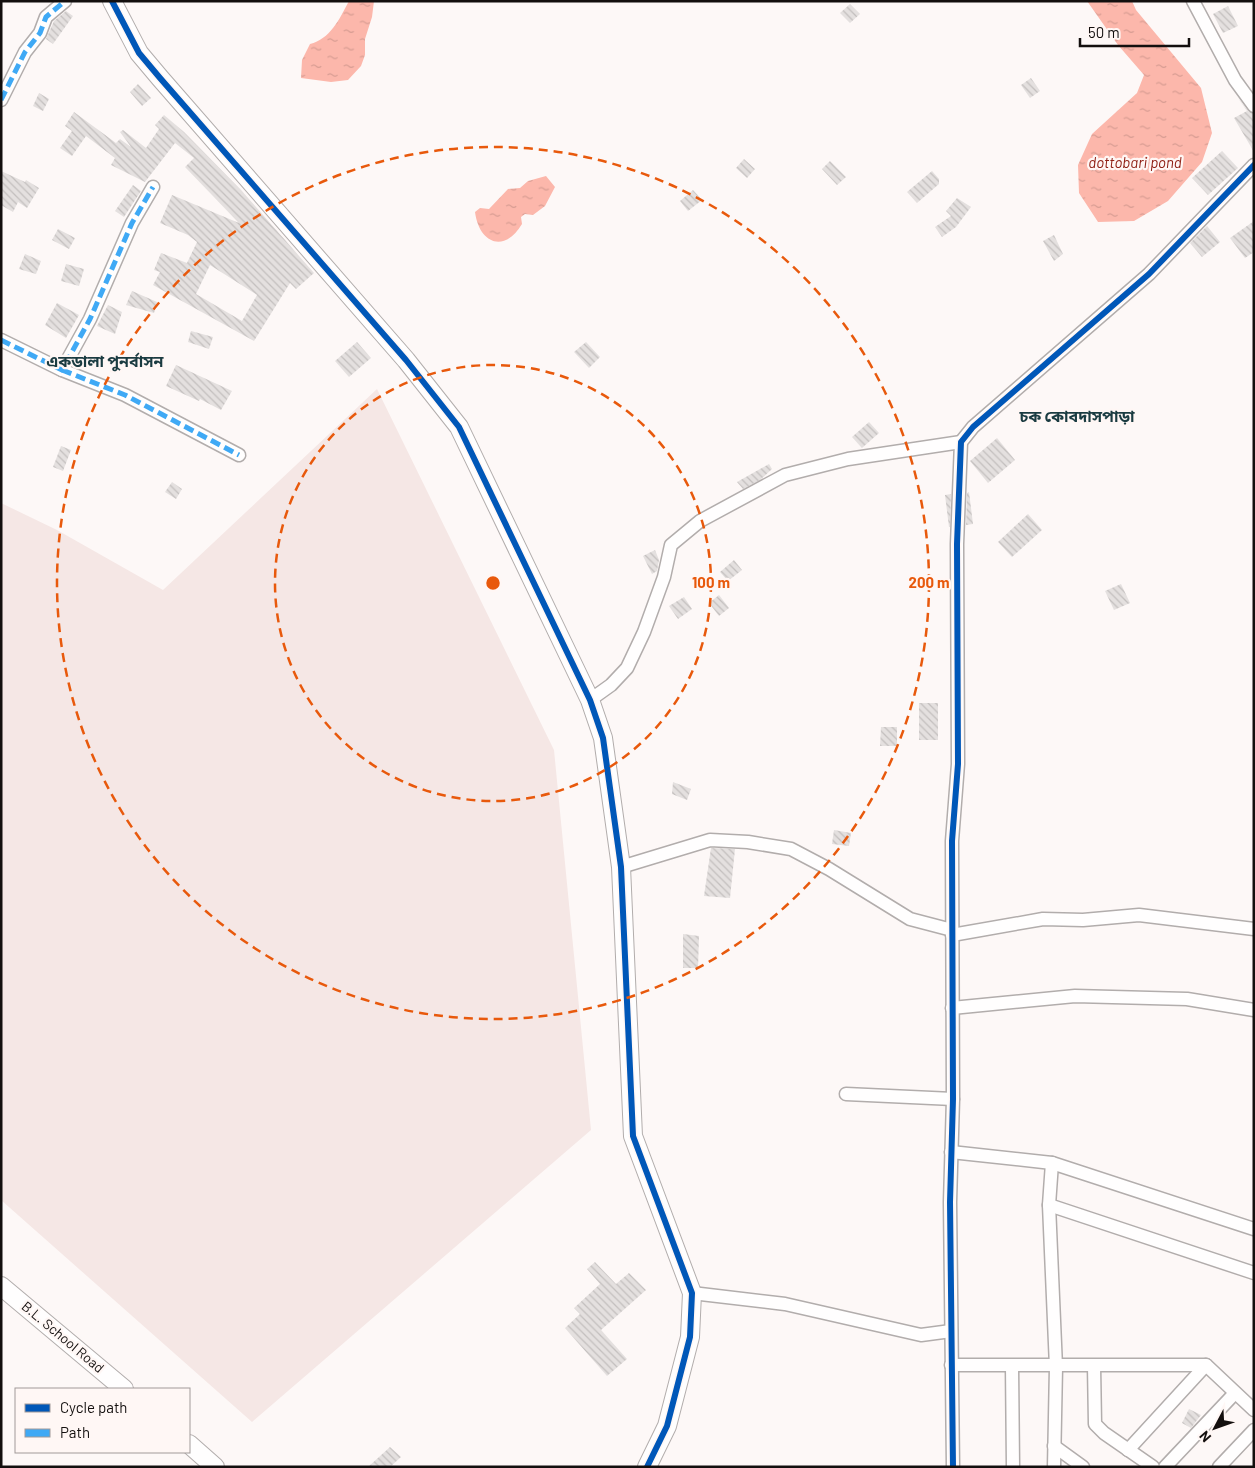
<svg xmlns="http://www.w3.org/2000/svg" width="1255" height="1468" viewBox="0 0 1255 1468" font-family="Barlow,'Noto Sans Bengali',sans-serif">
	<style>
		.built { fill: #f5e7e5 }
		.water { fill: url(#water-ripples) }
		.building { fill: url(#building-back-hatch); fill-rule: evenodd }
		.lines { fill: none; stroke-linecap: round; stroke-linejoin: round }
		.street-casing { stroke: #b2adac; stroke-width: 15 }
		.secondary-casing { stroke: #b2adac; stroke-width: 20 }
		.street { stroke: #fffefe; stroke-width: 12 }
		.secondary { stroke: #fffefe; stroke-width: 18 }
		.quiet { stroke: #3fa9f5; stroke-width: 5; stroke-dasharray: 10 5; stroke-linecap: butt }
		.cycleway-casing { stroke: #fff7f5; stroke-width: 9 }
		.cycleway { stroke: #0057b8; stroke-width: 6 }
		.ring { fill: none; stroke: #e8590c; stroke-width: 2.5; stroke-dasharray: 9 6 }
		.labels { text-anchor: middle; stroke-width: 4.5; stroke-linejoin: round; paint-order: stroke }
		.street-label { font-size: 14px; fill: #130f0e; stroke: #fff7f5 }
		.water-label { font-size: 15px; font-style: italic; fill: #902015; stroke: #fff7f5 }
		.quarter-label { font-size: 16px; font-weight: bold; fill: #1a3b41; stroke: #fff7f5 }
		.centre { fill: #e8590c; stroke: #fff7f5; stroke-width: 2.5 }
		.ring-label { font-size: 15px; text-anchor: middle; font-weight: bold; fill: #e8590c; stroke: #fff7f5; stroke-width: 4.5; stroke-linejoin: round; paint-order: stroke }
	</style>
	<defs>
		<pattern id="water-ripples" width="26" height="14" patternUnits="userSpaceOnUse" patternTransform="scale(1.25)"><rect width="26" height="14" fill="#fcb7ab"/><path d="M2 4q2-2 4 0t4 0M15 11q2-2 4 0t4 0" fill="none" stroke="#d79c92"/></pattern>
		<pattern id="building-back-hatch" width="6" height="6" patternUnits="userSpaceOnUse" patternTransform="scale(1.25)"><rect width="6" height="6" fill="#e4e0df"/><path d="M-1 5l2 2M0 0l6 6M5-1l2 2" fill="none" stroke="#c3bfbe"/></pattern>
	</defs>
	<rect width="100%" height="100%" fill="#fdf8f7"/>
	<polygon class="built" points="377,389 554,750 591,1130 252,1422 1,1200 1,503 57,530 163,590"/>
	<g class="water">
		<path d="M349,1h25l-2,16 -7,22v16l-4,11 -13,14 -17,2 -30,-4 1,-18 8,-16c20,-5 29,-24 39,-43z"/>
		<polygon points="1087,1 1132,1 1136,10 1201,88 1212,133 1202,162 1168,201 1134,221 1098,222 1079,193 1078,165 1092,134 1137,93 1144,75 1118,45"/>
		<path d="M546,176l9,11 -10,19 -12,9 -8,-1 -4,3 1,7c-18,30 -43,19 -47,-12l5,-4 9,1 19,-20 12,-1 8,-7z"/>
	</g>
	<g class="building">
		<polygon points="850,4 860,14 850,23 840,13"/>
		<polygon points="1228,6 1238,26 1223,33 1213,14"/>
		<polygon points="66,11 73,16 53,44 46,39 54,21"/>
		<polygon points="1031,78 1040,91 1030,98 1021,85"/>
		<polygon points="138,84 151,98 142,106 130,92"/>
		<polygon points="39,93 49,99 43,111 33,106"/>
		<polygon points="1238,98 1248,111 1254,114 1254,152 1234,118 1247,111"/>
		<path d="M74,112l42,31 4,-4 11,8 -11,-15 3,-2 23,18 13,-19 -4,-4 9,-10 20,17 57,58 73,83 -18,16 -6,-6 -36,58 -101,-56 7,-13 -6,-2 7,-17 26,10 10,-21 -9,-7 -28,-12 12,-28 67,28 -54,-56 9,-9 -19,-15 -30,39 -34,-17 4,-7 -29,-22 -14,20 -12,-8 12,-17 -7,-5zM210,265l47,30 -15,26 -46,-27z"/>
		<polygon points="1222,151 1238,168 1208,195 1192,178"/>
		<polygon points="744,159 755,169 747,178 736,168"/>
		<polygon points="830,161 846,177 837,185 822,169"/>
		<polygon points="1,171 25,182 26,180 39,188 27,208 18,202 13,212 1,205"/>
		<polygon points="932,171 939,179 939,184 917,203 907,192"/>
		<polygon points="133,185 141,191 124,217 115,211"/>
		<polygon points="693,190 702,200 688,211 680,201"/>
		<polygon points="957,198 971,207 956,227 942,237 935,227 951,216 946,211"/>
		<polygon points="1254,221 1254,252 1245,258 1230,238"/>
		<polygon points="1207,226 1220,242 1202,257 1190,243"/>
		<polygon points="58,229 75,238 69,249 52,240"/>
		<polygon points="1054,235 1063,254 1054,261 1043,241"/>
		<polygon points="25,254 41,261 36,274 19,269"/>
		<polygon points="66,264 84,269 79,286 61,281"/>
		<polygon points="132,291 157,302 154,313 126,305"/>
		<polygon points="57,303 79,315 66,338 45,325"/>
		<polygon points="108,305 122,312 115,334 97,326"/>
		<polygon points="191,331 213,337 209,349 188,342"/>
		<polygon points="357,342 371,358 349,377 335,361"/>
		<polygon points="586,342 600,357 589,368 574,352"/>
		<polygon points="176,365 232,391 221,410 200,399 199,401 166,386"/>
		<polygon points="869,422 879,433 862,448 852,437"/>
		<polygon points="997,438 1015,460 988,483 970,461"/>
		<polygon points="61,446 71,450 63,471 53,467"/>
		<polygon points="769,464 772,469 760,480 743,489 737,482"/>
		<polygon points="172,482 182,489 176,499 165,492"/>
		<polygon points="969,492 973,524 966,525 967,493"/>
		<polygon points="951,494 950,527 949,527 945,495"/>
		<polygon points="1028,514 1042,530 1012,557 998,542"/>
		<polygon points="655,550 659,560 657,571 652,574 643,556"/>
		<polygon points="734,560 742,570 728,581 720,572"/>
		<polygon points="1121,584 1130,603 1114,610 1105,591"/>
		<polygon points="719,595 729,608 719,616 709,603"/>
		<polygon points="684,597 692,609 678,619 669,606"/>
		<rect x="919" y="703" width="19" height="37"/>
		<polygon points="881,727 897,727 897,746 880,746"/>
		<polygon points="673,782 691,789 687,800 672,794"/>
		<polygon points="834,830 851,833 849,846 832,844"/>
		<polygon points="711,848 735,849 730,898 704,896"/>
		<polygon points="683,934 699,936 698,968 683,968"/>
		<polygon points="595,1262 616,1284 629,1273 646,1290 601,1330 627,1359 607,1376 565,1328 580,1314 574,1308 600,1284 587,1269"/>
		<polygon points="1189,1409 1201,1415 1191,1428 1182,1423"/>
		<polygon points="390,1447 401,1457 390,1467 368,1467"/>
	</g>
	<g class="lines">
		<defs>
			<g id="street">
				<polyline points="1193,1 1235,80 1254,106"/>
				<polyline points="1,100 25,52 40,33 46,17 65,1"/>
				<polyline points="1,340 62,370 90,319 132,223 153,187"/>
				<polyline points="62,370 125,395 239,455"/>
				<polyline points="590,700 611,685 627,668 644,632 664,577 671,545 700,521 785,475 848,459 961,442"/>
				<polyline points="621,867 710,840 748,842 791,849 829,869 910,919 952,930"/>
				<polyline points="952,935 1043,919 1083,920 1139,915 1254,929"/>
				<polyline points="952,1008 1075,996 1187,999 1254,1010"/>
				<polyline points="846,1094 953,1099"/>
				<polyline points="951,1152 1052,1163 1254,1229"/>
				<polyline points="1052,1163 1049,1205 1056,1367 1054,1467"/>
				<polyline points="1049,1205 1254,1273"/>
				<polyline points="692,1293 785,1304 921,1335 951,1331"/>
				<polyline points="951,1365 1206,1365 1254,1410"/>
				<polyline points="1012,1366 1013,1467"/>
				<polyline points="1094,1366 1095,1424 1104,1433 1153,1467"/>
				<polyline points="1054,1446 1083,1467"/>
				<polyline points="1128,1450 1206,1365"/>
				<polyline points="953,1467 950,1202 953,1099 952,841 958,764 957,544 961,442 973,427 1149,274 1254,165"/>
				<polyline points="1165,1467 1235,1393"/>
				<polyline points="1219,1467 1254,1430"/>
			</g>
			<g id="secondary">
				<polyline points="112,1 139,53 160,78 406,360 459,427 590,700 603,738 621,867 633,1136 692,1293 690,1337 667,1426 647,1467"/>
				<polyline points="1,1286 124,1389"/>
				<polyline points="189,1444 215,1467"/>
			</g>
		</defs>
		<use href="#street" class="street-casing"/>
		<use href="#secondary" class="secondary-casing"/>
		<use href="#street" class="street"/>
		<use href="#secondary" class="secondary"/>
		<g class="quiet">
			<polyline points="1,100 25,52 40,33 46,17 65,1"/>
			<polyline points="1,340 62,370 90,319 132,223 153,187"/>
			<polyline points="62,370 125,395 239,455"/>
		</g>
		<defs>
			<g id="cycleway">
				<polyline points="112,1 139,53 160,78 406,360 459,427 590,700 603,738 621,867 633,1136 692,1293 690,1337 667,1426 647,1467"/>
				<polyline points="953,1467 950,1202 953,1099 952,841 958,764 957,544 961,442 973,427 1149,274 1254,165"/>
			</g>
		</defs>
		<use href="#cycleway" class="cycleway-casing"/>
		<use href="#cycleway" class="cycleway"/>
	</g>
	<g class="ring">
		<circle cx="493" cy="583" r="218"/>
		<circle cx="493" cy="583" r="436"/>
	</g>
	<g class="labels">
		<g class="street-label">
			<text transform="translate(63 1337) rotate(40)" y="5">B.L. School Road</text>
		</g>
		<g class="water-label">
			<text x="1135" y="168">dottobari pond</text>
		</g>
		<g class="quarter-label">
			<text x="105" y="367">একডালা পুনর্বাসন</text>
			<text x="1077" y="422">চক কোবদাসপাড়া</text>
		</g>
	</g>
	<circle cx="493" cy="583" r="8" class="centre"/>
	<g class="ring-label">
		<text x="711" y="588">100 m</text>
		<text x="929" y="588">200 m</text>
	</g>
	<rect width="1255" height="1468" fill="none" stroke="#130f0e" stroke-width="5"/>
	<rect x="15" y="1388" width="175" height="65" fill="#fff7f5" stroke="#a19a99"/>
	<rect x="25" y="1404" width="25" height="8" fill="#0057b8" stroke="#a19a99"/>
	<text x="60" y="1413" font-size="15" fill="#130f0e">Cycle path</text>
	<rect x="25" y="1429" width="25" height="8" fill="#3fa9f5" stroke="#a19a99"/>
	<text x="60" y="1438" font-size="15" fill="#130f0e">Path</text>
	<g transform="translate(1215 1428) rotate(229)" stroke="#fff7f5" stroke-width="4" paint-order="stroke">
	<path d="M0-4L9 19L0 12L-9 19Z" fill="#130f0e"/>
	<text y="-8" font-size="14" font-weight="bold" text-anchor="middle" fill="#130f0e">N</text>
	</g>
	<path d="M1080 38v8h109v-8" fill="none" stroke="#130f0e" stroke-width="2.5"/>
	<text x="1088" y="38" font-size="15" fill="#130f0e" stroke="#fff7f5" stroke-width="4" paint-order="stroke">50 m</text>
</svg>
